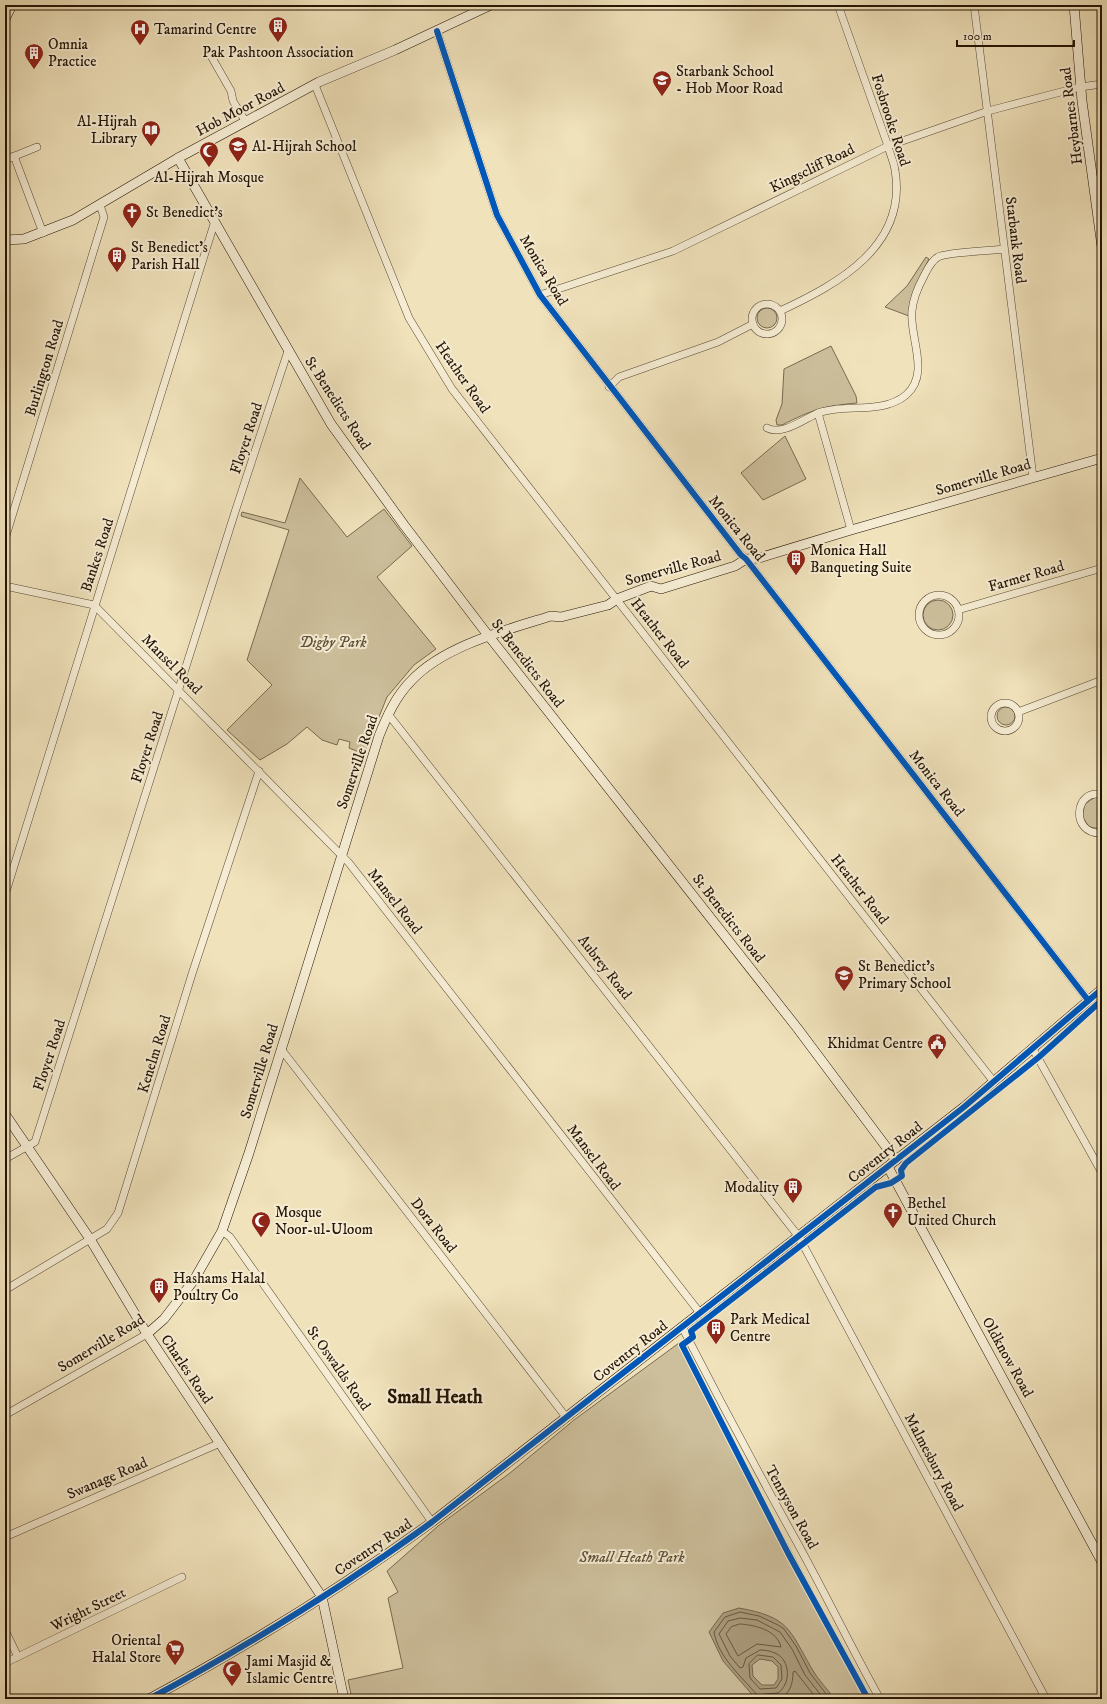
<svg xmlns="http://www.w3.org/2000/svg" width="1107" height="1704" viewBox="0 0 1107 1704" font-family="'IM FELL DW Pica',serif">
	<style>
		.green { fill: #cdbf9c; stroke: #786a50 }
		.water { fill: #ab9c7d; stroke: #75664d; fill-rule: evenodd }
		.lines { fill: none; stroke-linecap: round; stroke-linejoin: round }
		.shore { stroke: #685840; stroke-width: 1 }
		.street-casing { stroke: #574832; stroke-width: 8 }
		.secondary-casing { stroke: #241404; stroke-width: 10 }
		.street { stroke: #f5ecd3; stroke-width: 7 }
		.secondary { stroke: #f5ecd3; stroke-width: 9 }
		.cycleway-casing { stroke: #f5ecd3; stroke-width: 8 }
		.cycleway { stroke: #0057b8; stroke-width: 6 }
		.labels { text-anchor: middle; stroke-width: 4; stroke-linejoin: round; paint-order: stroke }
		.poi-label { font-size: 15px; fill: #241404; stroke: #f5ecd3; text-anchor: start }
		.street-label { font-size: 15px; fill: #241404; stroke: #f5ecd3 }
		.park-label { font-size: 15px; font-style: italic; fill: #5f5039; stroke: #f5ecd3 }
		.district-label { font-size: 19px; font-weight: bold; fill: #241404; stroke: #f5ecd3 }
	</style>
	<rect width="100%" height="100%" fill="#f0e2bb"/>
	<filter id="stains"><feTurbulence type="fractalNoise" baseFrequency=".005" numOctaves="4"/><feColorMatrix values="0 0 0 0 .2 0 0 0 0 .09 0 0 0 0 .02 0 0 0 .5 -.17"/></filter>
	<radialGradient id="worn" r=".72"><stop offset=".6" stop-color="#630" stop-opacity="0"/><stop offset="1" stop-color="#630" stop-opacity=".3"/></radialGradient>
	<g class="green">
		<polygon points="926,257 929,259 916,285 909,316 885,307 907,286"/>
		<circle cx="767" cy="318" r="10"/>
		<path d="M831,346l25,50 1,7c-34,3 -45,7 -75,22h-5l-1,-5 6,-16 2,-35z"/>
		<polygon points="785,436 806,479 763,500 741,473"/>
		<polygon points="300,478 347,537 384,509 412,546 377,577 436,649 414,665 387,697 364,754 349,748 350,742 339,739 337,745 322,740 307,727 287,744 260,760 227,730 272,685 247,660 289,530 241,516 242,512 285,523"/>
		<circle cx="938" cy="615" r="15"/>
		<circle cx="1006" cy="716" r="9"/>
		<polygon points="1095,797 1102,797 1101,829 1089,827 1082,816 1085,804"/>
		<path d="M679,1343c65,119 127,238 193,356h-520l-4,-19 55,-12 -15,-70 10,-6 -11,-21 51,-45 72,-53 64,-53z"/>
	</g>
	<path class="water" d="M739,1608c50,9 50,21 73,61 6,11 16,20 22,30h-78l-33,-38 -14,-29 14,-19zM760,1659l12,2 6,6v12l-4,6h-12l-9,-9 -1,-11z"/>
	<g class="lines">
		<g class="shore">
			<path d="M740,1624c15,1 37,6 41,23l-24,-3 -19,12 -12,-22 5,-7z"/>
			<polygon points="758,1655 773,1657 781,1665 782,1679 776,1688 760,1689 750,1678 749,1664"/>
			<path d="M758,1699l-1,-4c-15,-18 -39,-38 -43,-63l11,-15 15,-5 19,4 19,9 6,4 12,17 14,27 20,26"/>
			<path d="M763,1699l1,-5 14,-1c13,-9 13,-33 -3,-40 -4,-2 -11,-3 -15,-3l-14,8 -3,9 -3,1 -10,-12 -11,-22 9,-13 12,-3 17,2 23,12 12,17 13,26 19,24"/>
			<path d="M779,1699c11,-5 14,-15 14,-27l2,-1 22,28"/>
		</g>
		<defs>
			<g id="street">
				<polyline points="974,5 1033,477"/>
				<polyline points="437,31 497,215 540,295 741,555 746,559 1088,1000"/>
				<polyline points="207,49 231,91 233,101 246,122"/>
				<polyline points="315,85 409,318 452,389 994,1082"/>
				<polyline points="14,156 43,233"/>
				<polyline points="5,160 37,147"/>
				<polyline points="540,295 673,251 888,146 988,111 1080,87 1102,84"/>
				<circle cx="767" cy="319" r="15"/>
				<path d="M780,311c58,-27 128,-65 115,-141 -1,-8 -5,-16 -7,-24l-50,-141"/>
				<polyline points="609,387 619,377 718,342 753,324"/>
				<path d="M767,428c15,8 37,-9 51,-15"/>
				<path d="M851,530l-33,-117c28,-10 64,2 88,-18 25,-21 3,-58 6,-84 1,-12 6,-24 12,-35 3,-6 7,-15 14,-19 10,-5 53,-6 66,-8"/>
				<polyline points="5,539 104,217 100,205"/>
				<polyline points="5,586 94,605 349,863 700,1313"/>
				<circle cx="939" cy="615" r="20"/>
				<polyline points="958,610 1102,568"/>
				<circle cx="1005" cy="717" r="14"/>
				<polyline points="1018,712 1102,680"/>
				<polyline points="388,714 799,1237 1046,1699"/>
				<path d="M1102,795c-27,-8 -33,40 0,38"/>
				<polyline points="5,895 214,224"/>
				<polyline points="281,1049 566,1417"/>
				<polyline points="1033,1049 1102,1173"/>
				<polyline points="5,1159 35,1142 235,512 288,351"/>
				<polyline points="222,1231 230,1237 432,1522"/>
				<polyline points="5,1290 107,1229 118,1213 192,974 259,771"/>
				<path d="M682,1327c38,74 77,147 117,219 28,51 53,103 81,153"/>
				<polyline points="5,1415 147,1334"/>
				<polyline points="5,1537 220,1443"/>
				<polyline points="5,1630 18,1657"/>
				<polyline points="5,1663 182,1577"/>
			</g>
			<g id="secondary">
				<polyline points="1074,5 1082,101 1102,247"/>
				<polyline points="5,19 12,5"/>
				<polyline points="178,158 331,424 404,525 484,630 798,1029 896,1160"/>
				<polyline points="5,240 24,239 73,220 178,158 319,82 395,50 491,5"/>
				<polyline points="5,1114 90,1239 147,1334 322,1597 344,1699"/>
				<polyline points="888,1167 1102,1562"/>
				<path d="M147,1334l17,-15 30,-39 28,-49 27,-78 130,-417c8,-20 17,-40 32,-55 32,-35 95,-51 140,-65l10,1 47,-12 9,-6 34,-13 10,3 74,-23 11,-7 13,-1 92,-28 251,-72"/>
				<path d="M149,1699c98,-53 193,-111 283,-177l532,-415 138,-118"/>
			</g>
		</defs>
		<use href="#street" class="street-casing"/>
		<use href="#secondary" class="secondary-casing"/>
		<use href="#street" class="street"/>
		<use href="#secondary" class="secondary"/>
		<defs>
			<g id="cycleway">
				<polyline points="437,31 497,215 540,295 741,555 746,559 1088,1000"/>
				<path d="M149,1699c98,-53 193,-111 283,-177l532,-415 138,-118"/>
				<polyline points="868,1699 788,1553 682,1345 693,1337 691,1331 876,1187 891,1183 902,1176 901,1170 906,1163 1039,1057 1102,1000"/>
			</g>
		</defs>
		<use href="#cycleway" class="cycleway-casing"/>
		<use href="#cycleway" class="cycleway"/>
	</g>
	<defs>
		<symbol id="building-pin" viewBox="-11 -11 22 30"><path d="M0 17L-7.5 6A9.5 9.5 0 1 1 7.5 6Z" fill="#8f2418" stroke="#f5ecd3"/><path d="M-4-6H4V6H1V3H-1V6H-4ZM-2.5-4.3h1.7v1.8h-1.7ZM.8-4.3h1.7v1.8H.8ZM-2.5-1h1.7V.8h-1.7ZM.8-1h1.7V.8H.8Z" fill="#fff"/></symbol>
		<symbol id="hospital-pin" viewBox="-11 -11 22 30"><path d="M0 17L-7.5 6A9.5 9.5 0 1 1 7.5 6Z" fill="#8f2418" stroke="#f5ecd3"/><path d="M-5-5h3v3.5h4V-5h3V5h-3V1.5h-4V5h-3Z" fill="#fff"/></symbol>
		<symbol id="school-pin" viewBox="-11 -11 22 30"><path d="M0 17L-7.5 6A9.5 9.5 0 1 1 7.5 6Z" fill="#8f2418" stroke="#f5ecd3"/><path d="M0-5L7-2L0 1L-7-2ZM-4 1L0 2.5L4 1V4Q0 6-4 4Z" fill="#fff"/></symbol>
		<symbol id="library-pin" viewBox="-11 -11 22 30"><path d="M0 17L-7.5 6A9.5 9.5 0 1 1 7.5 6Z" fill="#8f2418" stroke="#f5ecd3"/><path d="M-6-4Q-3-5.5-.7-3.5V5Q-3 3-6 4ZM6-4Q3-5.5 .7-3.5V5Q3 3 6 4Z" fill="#fff"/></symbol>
		<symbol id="mosque-pin" viewBox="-11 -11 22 30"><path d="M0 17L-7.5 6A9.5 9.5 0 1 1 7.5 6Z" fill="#8f2418" stroke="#f5ecd3"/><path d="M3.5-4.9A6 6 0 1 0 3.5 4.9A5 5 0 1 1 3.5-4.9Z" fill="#fff"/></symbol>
		<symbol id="church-pin" viewBox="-11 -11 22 30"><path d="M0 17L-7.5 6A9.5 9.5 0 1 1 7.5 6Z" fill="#8f2418" stroke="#f5ecd3"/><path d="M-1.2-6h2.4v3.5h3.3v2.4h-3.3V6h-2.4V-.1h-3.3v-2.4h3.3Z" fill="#fff"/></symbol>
		<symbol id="civic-pin" viewBox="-11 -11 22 30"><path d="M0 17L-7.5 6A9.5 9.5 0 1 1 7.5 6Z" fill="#8f2418" stroke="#f5ecd3"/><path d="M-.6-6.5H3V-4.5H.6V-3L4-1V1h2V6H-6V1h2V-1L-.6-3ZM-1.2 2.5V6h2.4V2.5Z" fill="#fff"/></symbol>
		<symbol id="supermarket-pin" viewBox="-11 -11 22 30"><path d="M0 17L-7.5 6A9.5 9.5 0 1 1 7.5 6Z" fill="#8f2418" stroke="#f5ecd3"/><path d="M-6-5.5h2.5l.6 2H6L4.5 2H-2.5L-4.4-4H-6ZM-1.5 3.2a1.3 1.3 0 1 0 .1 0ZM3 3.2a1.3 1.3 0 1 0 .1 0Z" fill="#fff"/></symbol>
	</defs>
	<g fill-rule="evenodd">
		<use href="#building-pin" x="267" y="15" width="22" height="30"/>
		<use href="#hospital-pin" x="129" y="18" width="22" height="30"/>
		<use href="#building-pin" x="23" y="42" width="22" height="30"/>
		<use href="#school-pin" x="651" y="69" width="22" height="30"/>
		<use href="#library-pin" x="140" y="119" width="22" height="30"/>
		<use href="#school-pin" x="227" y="135" width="22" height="30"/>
		<use href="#mosque-pin" x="198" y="140" width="22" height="30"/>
		<use href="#church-pin" x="121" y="201" width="22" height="30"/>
		<use href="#building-pin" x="106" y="245" width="22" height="30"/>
		<use href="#building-pin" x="785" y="548" width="22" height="30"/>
		<use href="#school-pin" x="833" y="964" width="22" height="30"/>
		<use href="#civic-pin" x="926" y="1032" width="22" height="30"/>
		<use href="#building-pin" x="782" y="1176" width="22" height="30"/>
		<use href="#church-pin" x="882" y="1201" width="22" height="30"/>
		<use href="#mosque-pin" x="250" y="1210" width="22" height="30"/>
		<use href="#building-pin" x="148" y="1276" width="22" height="30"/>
		<use href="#building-pin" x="705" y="1317" width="22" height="30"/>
		<use href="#supermarket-pin" x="164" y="1638" width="22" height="30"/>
		<use href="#mosque-pin" x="221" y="1659" width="22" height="30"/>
	</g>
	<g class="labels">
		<g class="poi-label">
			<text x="154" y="34">Tamarind Centre</text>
			<text x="48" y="49">Omnia<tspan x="48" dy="17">Practice</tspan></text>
			<text x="278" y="57" text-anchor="middle">Pak Pashtoon Association</text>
			<text x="676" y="76">Starbank School<tspan x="676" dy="17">- Hob Moor Road</tspan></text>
			<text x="137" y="126" text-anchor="end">Al-Hijrah<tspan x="137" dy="17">Library</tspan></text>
			<text x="252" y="151">Al-Hijrah School</text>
			<text x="209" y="182" text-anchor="middle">Al-Hijrah Mosque</text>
			<text x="146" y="217">St Benedict's</text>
			<text x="131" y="252">St Benedict's<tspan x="131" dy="17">Parish Hall</tspan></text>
			<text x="810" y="555">Monica Hall<tspan x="810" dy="17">Banqueting Suite</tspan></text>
			<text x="858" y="971">St Benedict's<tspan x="858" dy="17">Primary School</tspan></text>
			<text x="923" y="1048" text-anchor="end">Khidmat Centre</text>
			<text x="779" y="1192" text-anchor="end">Modality</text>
			<text x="907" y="1208">Bethel<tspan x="907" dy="17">United Church</tspan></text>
			<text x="275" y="1217">Mosque<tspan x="275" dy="17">Noor-ul-Uloom</tspan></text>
			<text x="173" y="1283">Hashams Halal<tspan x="173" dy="17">Poultry Co</tspan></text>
			<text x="730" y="1324">Park Medical<tspan x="730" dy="17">Centre</tspan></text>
			<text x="161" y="1645" text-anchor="end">Oriental<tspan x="161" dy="17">Halal Store</tspan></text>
			<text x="246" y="1666">Jami Masjid &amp;<tspan x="246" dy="17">Islamic Centre</tspan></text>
		</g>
		<g class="street-label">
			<text transform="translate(240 109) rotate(-28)" y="5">Hob Moor Road</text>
			<text transform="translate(1071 116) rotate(-97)" y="5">Heybarnes Road</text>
			<text transform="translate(891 120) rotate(72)" y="5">Fosbrooke Road</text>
			<text transform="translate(812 168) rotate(-26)" y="5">Kingscliff Road</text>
			<text transform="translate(1016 240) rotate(83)" y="5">Starbank Road</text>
			<text transform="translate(544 270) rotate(59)" y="5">Monica Road</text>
			<text transform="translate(44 368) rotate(-73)" y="5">Burlington Road</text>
			<text transform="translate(463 377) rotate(55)" y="5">Heather Road</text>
			<text transform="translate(338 403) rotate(57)" y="5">St Benedicts Road</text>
			<text transform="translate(246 438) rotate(-72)" y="5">Floyer Road</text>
			<text transform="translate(983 477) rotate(-16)" y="5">Somerville Road</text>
			<text transform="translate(737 528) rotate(51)" y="5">Monica Road</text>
			<text transform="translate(97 555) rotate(-72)" y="5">Bankes Road</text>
			<text transform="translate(673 568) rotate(-15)" y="5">Somerville Road</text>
			<text transform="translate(1026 576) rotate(-16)" y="5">Farmer Road</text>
			<text transform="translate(660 633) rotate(52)" y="5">Heather Road</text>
			<text transform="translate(528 663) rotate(52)" y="5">St Benedicts Road</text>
			<text transform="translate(172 664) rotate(45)" y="5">Mansel Road</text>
			<text transform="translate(147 747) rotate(-72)" y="5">Floyer Road</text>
			<text transform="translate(357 762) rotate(-71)" y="5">Somerville Road</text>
			<text transform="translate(937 783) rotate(52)" y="5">Monica Road</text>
			<text transform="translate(860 889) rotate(52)" y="5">Heather Road</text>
			<text transform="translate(395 901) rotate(52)" y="5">Mansel Road</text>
			<text transform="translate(729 918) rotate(52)" y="5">St Benedicts Road</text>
			<text transform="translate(605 967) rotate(52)" y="5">Aubrey Road</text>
			<text transform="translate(154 1054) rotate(-73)" y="5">Kenelm Road</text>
			<text transform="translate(49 1055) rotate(-72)" y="5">Floyer Road</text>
			<text transform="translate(259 1071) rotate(-73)" y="5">Somerville Road</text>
			<text transform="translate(885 1152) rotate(-38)" y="5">Coventry Road</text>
			<text transform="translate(594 1157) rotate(53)" y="5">Mansel Road</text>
			<text transform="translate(434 1225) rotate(52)" y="5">Dora Road</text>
			<text transform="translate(101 1343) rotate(-31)" y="5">Somerville Road</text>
			<text transform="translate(630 1351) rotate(-38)" y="5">Coventry Road</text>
			<text transform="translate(1008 1357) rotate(61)" y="5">Oldknow Road</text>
			<text transform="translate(339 1368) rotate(55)" y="5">St Oswalds Road</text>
			<text transform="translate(187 1369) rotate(56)" y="5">Charles Road</text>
			<text transform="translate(934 1462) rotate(62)" y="5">Malmesbury Road</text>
			<text transform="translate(107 1478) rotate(-23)" y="5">Swanage Road</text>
			<text transform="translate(792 1507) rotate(61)" y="5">Tennyson Road</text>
			<text transform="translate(373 1547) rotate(-34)" y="5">Coventry Road</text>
			<text transform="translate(88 1609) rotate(-26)" y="5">Wright Street</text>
		</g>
		<g class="park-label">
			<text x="333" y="647">Digby Park</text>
			<text x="632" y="1562">Small Heath Park</text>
		</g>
		<g class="district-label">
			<text x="435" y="1403">Small Heath</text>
		</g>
	</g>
	<rect width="1107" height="1704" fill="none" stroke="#f0e2bb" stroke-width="20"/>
	<rect x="6" y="6" width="1095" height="1692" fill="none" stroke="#241404" stroke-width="2"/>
	<rect x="10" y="10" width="1087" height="1684" fill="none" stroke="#241404"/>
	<path d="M957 40v6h117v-6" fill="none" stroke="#241404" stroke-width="2"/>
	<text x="963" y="40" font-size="12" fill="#241404" stroke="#f5ecd3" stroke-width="3" paint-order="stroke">100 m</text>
	<rect width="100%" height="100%" filter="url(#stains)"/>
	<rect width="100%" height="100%" fill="url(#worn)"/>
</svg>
